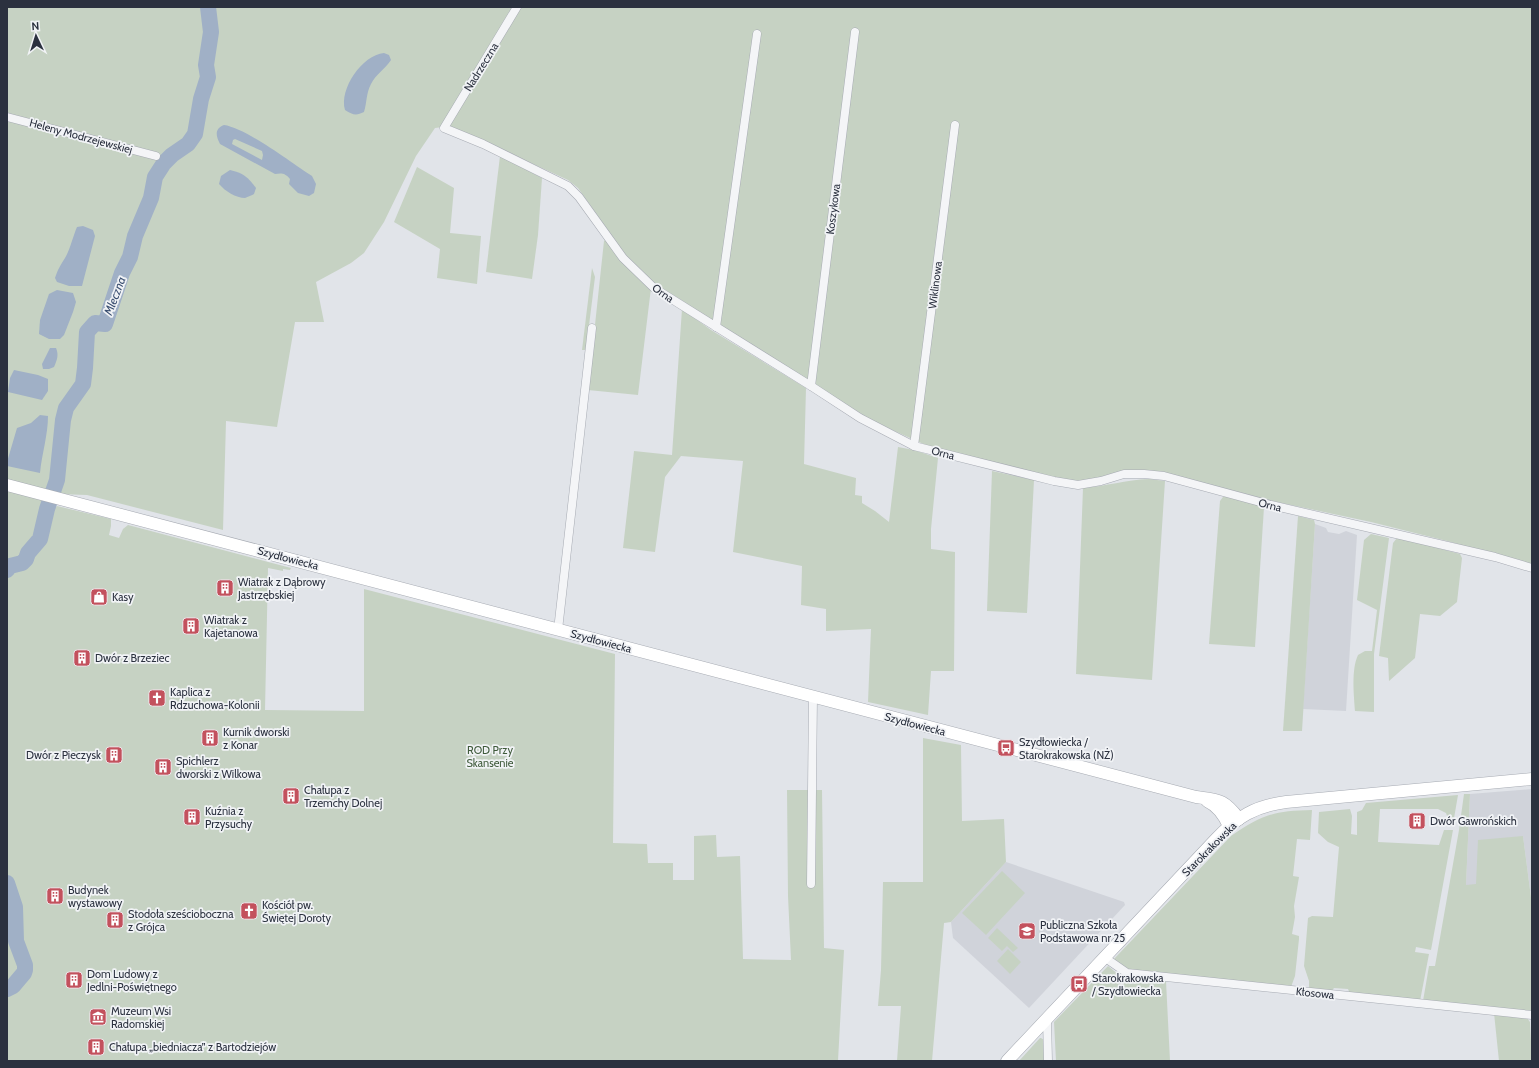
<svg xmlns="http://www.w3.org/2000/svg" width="1539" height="1068" viewBox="0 0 1539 1068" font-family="Cabin,sans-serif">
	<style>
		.built { fill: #d0d3da }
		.green { fill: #c6d2c3 }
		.water { fill: #a0b0c6; fill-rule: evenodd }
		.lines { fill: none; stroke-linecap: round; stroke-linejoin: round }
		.river { stroke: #a0b0c6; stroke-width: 16 }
		.street-casing { stroke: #a7abb3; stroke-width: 9 }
		.secondary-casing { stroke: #a7abb3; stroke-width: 13 }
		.street { stroke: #f4f5f7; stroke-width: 8 }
		.secondary { stroke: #fff; stroke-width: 12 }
		.labels { text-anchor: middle; stroke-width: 3.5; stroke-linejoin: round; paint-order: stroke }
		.street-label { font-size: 11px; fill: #2b313f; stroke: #f1f3f6 }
		.poi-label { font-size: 11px; fill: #2b313f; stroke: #f1f3f6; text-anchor: start }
		.park-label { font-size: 11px; fill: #3e5a3a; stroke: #f1f3f6 }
		.water-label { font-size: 12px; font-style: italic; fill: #394e70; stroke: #f1f3f6 }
	</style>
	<rect width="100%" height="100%" fill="#e1e4e9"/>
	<g class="built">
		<polygon points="1315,524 1326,528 1328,532 1339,534 1346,531 1357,535 1346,711 1303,709"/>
		<polygon points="1532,789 1532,905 1523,836 1476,885 1466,885 1470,794"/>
		<polygon points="1006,862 1124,902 1125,905 1029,1008 953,938 951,922"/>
	</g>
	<g class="green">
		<polygon points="7,7 1532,7 1532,565 1447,541 1371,522 1277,502 1165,473 1146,470 1125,471 1085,481 1074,481 1052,477 928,446 863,417 653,282 626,256 578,188 568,180 496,147 443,127 435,128 416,156 384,222 364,253 351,263 316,282 324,322 295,322 277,427 226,421 223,530 87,495 58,494 53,507 55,508 57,506 111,519 111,526 109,535 119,538 123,529 128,525 291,568 290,570 283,569 283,571 268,568 265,710 364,711 364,589 615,654 613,843 647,844 648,863 673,863 673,880 694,880 694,836 716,835 717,857 740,856 743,959 791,960 788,896 787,790 822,790 824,948 844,950 838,1061 7,1061"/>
		<polygon points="500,156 542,178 538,235 532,279 486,272"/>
		<polygon points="417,167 454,188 450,233 481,236 477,284 437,278 440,249 394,222"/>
		<path d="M606,239c13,18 26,37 45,49l-13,107 -50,-5 16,-149z"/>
		<polygon points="592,268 595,277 586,350 582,350"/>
		<polygon points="682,309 711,330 806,388 804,464 856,478 855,495 862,496 862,503 875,511 889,522 898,447 914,450 938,458 931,529 931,549 955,552 954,671 931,671 928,715 868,702 871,629 826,631 826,609 801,605 802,566 733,552 743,461 681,456 665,477 655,552 623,548 634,451 672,455"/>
		<polygon points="992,471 1034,480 1027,613 987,611"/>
		<path d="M1149,479l16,2 -13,199 -76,-6 7,-186c23,-2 43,-8 66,-9z"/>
		<polygon points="1227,496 1264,507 1255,647 1209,644 1220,501 1223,497"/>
		<polygon points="1298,516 1314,520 1315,524 1302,731 1283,731"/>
		<path d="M1371,534l18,4 -15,116v58l-19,-1c-1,-16 -4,-41 3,-56l7,-4h7l5,-41 -20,-10 7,-60z"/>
		<polygon points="1397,538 1401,538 1460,554 1462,558 1457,602 1440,616 1420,614 1415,658 1389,681 1388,658 1379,656 1393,543"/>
		<polygon points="923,738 961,745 962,821 1004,819 1006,862 951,922 944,923 932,1061 897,1061 901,1006 878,1006 881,970 883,882 923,882"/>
		<polygon points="1464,794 1470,794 1466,885 1476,884 1478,840 1523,836 1532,905 1532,1011 1423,1001 1429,966 1435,966 1459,830"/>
		<polygon points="1458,795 1453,824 1450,824 1446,813 1438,809 1380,809 1378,842 1439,845 1444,830 1453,830 1431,950 1416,947 1415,952 1429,954 1420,1001 1350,994 1348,989 1334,988 1331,992 1309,989 1309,981 1304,966 1308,918 1312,916 1333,917 1339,847 1328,842 1318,833 1319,812 1350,809 1352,816 1351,834 1357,835 1357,812 1362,810 1366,803"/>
		<path d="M1312,810l-2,30 -13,-1 -4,37 6,1 -5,29 1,11 -3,17 7,2v3l-4,37 -4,11 -162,-17 -15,-11 117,-123c32,-22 43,-25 81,-26z"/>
		<polygon points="1002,871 1025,893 986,935 962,913"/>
		<polygon points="997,928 1018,948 1013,952 1007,946 1002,951 988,938"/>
		<polygon points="1008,949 1021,962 1010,974 997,961"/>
		<path d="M1108,966c4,3 8,7 13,10 13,7 31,0 45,5l4,80h-114l-2,-39z"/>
		<polygon points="1494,1013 1527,1018 1530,1022 1532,1061 1499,1061"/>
		<polygon points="1040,1038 1041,1038 1044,1040 1044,1061 1019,1061"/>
	</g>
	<g class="water">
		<path d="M384,53l5,2 2,5c-6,9 -15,14 -20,24 -5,9 -4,19 -7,28 -8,4 -11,3 -19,-2 -6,-21 17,-55 39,-57z"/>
		<path d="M224,125c22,3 68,38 88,51l4,8 -2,9 -5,3 -11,-3 -9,-9 1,-5c-5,-6 -8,-6 -15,-5l-55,-30c-4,-8 -6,-15 4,-19zM235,139l27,12 1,4 -1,5 -30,-16 1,-4z"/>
		<path d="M230,170c13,3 18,7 26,18l-2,6c-2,1 -6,3 -9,4 -9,0 -20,-7 -26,-14l2,-8z"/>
		<path d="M83,226l10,4 2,6 -13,50h-13l-12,-4 -2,-4c3,-9 5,-12 10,-20 5,-8 8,-22 12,-31z"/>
		<polygon points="57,290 73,293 76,302 73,312 64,335 60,339 49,339 39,334 40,320 49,294"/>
		<path d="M50,348h6c3,7 1,12 -2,19l-5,2h-6l-1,-5z"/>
		<polygon points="14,370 38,375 48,379 48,391 42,400 8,392 10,378"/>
		<path d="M40,415l8,1c0,19 -6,37 -8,57l-33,-7v-4l10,-34 14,-5z"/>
	</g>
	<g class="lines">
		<g class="river">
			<polyline points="7,570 10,566 22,563 26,559 28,553 40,539 47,509 57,480 63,420 66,408 83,384 85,368 87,332 95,323 105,324 122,273 130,257 135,236 151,198 155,177 164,163 172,155 188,144 195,134 201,99 208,77 206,65 211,32 208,7"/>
			<polyline points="7,883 15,907 16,941 25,965 25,970 24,973 13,986 7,989"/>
		</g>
		<defs>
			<g id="street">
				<polyline points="517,7 444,128 483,144 568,186 579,197 623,258 654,288 811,386 860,418 914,446 1054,481 1078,485 1101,481 1124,474 1144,474 1164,476 1271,505 1495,557 1532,568"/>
				<polyline points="7,117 156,156"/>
				<polyline points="716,327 757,34"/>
				<polyline points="811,386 855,32"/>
				<polyline points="914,446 955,125"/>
				<polyline points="558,630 592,328"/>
				<polyline points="811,884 813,696"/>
				<polyline points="1104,957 1127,973 1137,974 1532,1015"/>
				<polyline points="1047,1019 1048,1061"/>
			</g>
			<g id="secondary">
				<path d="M7,485l1189,312c23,3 28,2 43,22"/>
				<path d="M1207,801c11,5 17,14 22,25"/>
				<path d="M1007,1061l209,-222c21,-22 39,-33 70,-37l246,-23"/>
			</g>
		</defs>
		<use href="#street" class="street-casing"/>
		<use href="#secondary" class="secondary-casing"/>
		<use href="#street" class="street"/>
		<use href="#secondary" class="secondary"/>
	</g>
	<defs>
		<symbol id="building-square" viewBox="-11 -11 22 22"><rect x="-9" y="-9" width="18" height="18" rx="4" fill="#c3515d" stroke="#f1f3f6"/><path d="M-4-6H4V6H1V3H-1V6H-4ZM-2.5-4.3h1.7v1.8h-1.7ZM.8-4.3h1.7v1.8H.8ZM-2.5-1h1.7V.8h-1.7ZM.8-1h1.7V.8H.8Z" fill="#fff"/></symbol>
		<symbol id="shop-square" viewBox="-11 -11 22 22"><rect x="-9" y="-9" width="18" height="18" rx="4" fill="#c3515d" stroke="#f1f3f6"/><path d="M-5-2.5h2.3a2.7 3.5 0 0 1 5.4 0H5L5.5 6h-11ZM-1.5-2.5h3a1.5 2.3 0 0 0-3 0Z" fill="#fff"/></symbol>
		<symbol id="church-square" viewBox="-11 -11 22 22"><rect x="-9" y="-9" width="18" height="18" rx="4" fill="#c3515d" stroke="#f1f3f6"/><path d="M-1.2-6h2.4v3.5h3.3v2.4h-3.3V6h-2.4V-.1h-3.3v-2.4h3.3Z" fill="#fff"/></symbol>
		<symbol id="bus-square" viewBox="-11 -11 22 22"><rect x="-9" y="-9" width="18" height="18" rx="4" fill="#c3515d" stroke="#f1f3f6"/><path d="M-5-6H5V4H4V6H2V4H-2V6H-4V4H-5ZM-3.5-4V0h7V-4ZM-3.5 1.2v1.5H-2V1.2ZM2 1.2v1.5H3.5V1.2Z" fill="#fff"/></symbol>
		<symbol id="school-square" viewBox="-11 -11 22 22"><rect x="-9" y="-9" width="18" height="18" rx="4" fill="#c3515d" stroke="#f1f3f6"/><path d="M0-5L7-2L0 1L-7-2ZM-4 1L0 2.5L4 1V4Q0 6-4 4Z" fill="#fff"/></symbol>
		<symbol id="museum-square" viewBox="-11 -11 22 22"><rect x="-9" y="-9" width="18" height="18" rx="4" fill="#c3515d" stroke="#f1f3f6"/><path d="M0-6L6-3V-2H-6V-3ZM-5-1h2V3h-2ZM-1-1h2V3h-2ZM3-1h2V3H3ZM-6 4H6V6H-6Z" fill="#fff"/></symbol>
	</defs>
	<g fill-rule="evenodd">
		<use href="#building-square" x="215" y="578" width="20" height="20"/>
		<use href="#shop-square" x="89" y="587" width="20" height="20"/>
		<use href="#building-square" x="181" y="616" width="20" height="20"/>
		<use href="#building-square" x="72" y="648" width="20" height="20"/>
		<use href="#church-square" x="147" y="688" width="20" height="20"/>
		<use href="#building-square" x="200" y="728" width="20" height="20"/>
		<use href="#bus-square" x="996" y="738" width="20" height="20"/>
		<use href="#building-square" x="104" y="745" width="20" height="20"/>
		<use href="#building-square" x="153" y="757" width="20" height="20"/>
		<use href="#building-square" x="281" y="786" width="20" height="20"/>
		<use href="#building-square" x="182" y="807" width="20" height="20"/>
		<use href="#building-square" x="1407" y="811" width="20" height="20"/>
		<use href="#building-square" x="45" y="886" width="20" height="20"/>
		<use href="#church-square" x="239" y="901" width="20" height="20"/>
		<use href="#building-square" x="105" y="910" width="20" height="20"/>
		<use href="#school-square" x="1017" y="921" width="20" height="20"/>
		<use href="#building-square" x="64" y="970" width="20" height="20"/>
		<use href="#bus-square" x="1069" y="974" width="20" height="20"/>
		<use href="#museum-square" x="88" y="1007" width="20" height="20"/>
		<use href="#building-square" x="86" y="1037" width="20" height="20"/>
	</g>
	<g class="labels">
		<g class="street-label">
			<text transform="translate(481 67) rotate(-58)" y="4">Nadrzeczna</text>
			<text transform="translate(81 136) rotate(15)" y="4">Heleny Modrzejewskiej</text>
			<text transform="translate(833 209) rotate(-83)" y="4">Koszykowa</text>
			<text transform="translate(935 285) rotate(-83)" y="4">Wiklinowa</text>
			<text transform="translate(663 293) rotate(35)" y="4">Orna</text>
			<text transform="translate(943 453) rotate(14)" y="4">Orna</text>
			<text transform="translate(1270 505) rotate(14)" y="4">Orna</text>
			<text transform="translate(288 558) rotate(15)" y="4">Szydłowiecka</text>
			<text transform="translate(601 641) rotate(15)" y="4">Szydłowiecka</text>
			<text transform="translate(915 724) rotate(15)" y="4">Szydłowiecka</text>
			<text transform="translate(1209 849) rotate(-45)" y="4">Starokrakowska</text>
			<text transform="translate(1315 993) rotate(6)" y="4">Kłosowa</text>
		</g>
		<g class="poi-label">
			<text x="238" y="586">Wiatrak z Dąbrowy<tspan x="238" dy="13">Jastrzębskiej</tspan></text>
			<text x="112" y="601">Kasy</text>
			<text x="204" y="624">Wiatrak z<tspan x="204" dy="13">Kajetanowa</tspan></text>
			<text x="95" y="662">Dwór z Brzeziec</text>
			<text x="170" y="696">Kaplica z<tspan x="170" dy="13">Rdzuchowa-Kolonii</tspan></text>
			<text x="223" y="736">Kurnik dworski<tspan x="223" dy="13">z Konar</tspan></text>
			<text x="1019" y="746">Szydłowiecka /<tspan x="1019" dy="13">Starokrakowska (NŻ)</tspan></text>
			<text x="101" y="759" text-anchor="end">Dwór z Pieczysk</text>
			<text x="176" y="765">Spichlerz<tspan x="176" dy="13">dworski z Wilkowa</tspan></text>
			<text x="304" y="794">Chałupa z<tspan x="304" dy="13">Trzemchy Dolnej</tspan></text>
			<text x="205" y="815">Kuźnia z<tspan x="205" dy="13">Przysuchy</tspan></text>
			<text x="1430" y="825">Dwór Gawrońskich</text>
			<text x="68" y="894">Budynek<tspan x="68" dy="13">wystawowy</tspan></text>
			<text x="262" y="909">Kościół pw.<tspan x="262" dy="13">Świętej Doroty</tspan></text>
			<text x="128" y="918">Stodoła sześcioboczna<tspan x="128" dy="13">z Grójca</tspan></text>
			<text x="1040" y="929">Publiczna Szkoła<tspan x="1040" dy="13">Podstawowa nr 25</tspan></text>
			<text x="87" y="978">Dom Ludowy z<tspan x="87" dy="13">Jedlni-Poświętnego</tspan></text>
			<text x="1092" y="982">Starokrakowska<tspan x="1092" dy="13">/ Szydłowiecka</tspan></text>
			<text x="111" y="1015">Muzeum Wsi<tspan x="111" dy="13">Radomskiej</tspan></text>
			<text x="109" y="1051">Chałupa „biedniacza” z Bartodziejów</text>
		</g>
		<g class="park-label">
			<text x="490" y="754">ROD Przy<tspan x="490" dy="13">Skansenie</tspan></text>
		</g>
		<g class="water-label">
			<text transform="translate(115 296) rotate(-69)" y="4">Mleczna</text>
		</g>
	</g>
	<rect width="1539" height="1068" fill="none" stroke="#2b313f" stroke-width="16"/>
	<g transform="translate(36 36) rotate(356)" stroke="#f1f3f6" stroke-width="3" paint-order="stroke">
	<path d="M0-3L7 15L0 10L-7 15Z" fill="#2b313f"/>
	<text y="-6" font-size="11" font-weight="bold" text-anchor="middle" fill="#2b313f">N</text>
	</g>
</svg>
